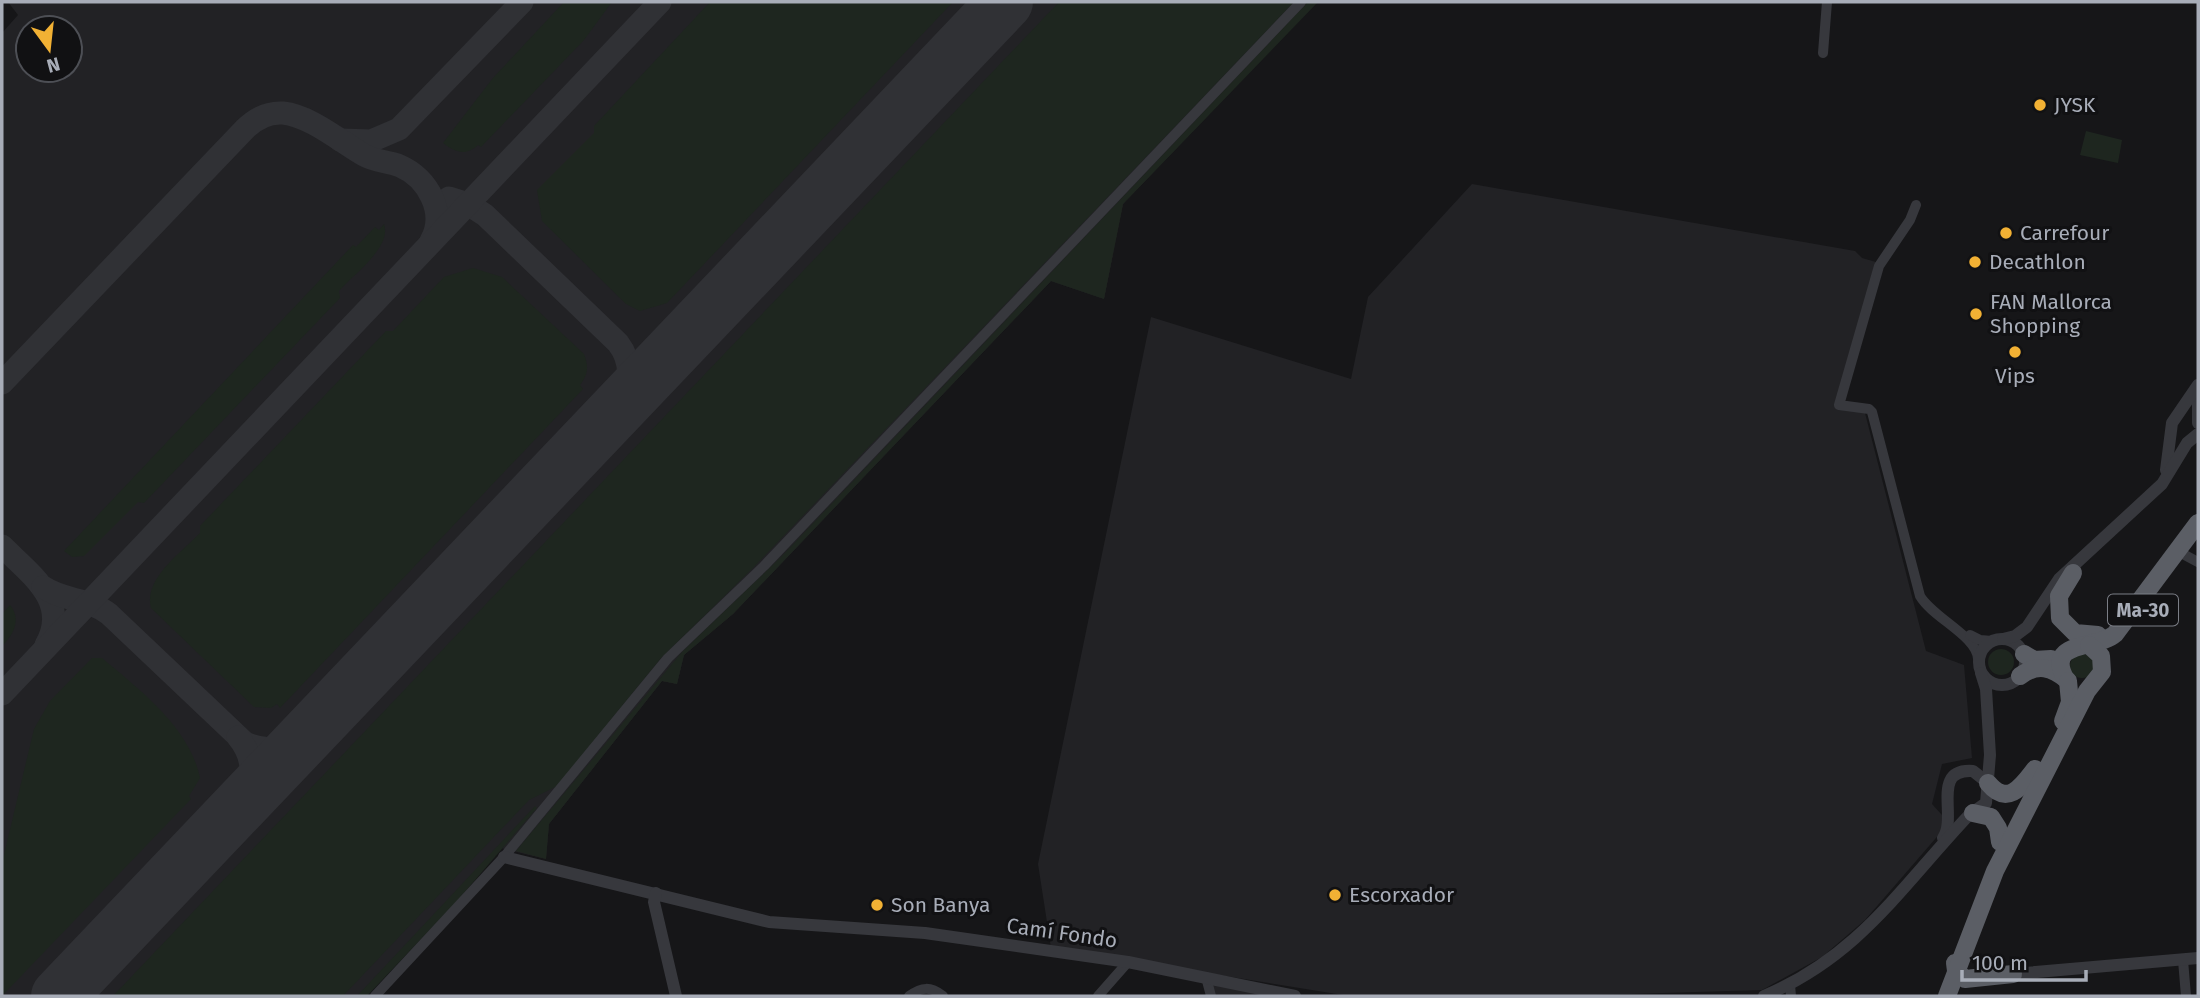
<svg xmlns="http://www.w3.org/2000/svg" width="2200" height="998" viewBox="0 0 2200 998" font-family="'Fira Sans',sans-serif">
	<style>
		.built { fill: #222225; fill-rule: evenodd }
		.green { fill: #1e261f }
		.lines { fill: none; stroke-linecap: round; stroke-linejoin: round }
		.taxiway { stroke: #303135; stroke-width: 23 }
		.runway { stroke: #303135; stroke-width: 56 }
		.minor { stroke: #37383d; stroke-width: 10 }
		.tertiary { stroke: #37383d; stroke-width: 12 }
		.trunk { stroke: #5b5e65; stroke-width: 18 }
		.poi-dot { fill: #f2b134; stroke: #111113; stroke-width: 2.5 }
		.labels { text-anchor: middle; stroke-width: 6; stroke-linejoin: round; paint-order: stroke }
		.shield { fill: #111113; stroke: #7b7e86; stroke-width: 2 }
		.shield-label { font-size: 19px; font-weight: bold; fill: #a8adb8 }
		.poi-label { font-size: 21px; fill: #a8adb8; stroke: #111113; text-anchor: start }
		.street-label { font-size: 21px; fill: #a8adb8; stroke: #111113 }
	</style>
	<rect width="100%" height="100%" fill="#161618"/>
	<g class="built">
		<path d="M8,2h1309l-194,202 -19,95 -53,-18 -318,333 -49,41 -7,29 -15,-3 -113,143 -3,35 -45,-11 -138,148h-361v-963l16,-18zM28,28h42v42h-42z"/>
		<polygon points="1472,184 1855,251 1862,258 1876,262 1835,407 1865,413 1926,651 1964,665 1972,758 1942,764 1932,804 1942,815 1942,831 1865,920 1822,957 1762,990 1564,996 1349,996 1051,948 1038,864 1151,317 1351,379 1368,297"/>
		<polygon points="1212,984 1269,996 1215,996"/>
	</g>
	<g class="green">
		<path d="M612,2l-28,38 -103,107 -3,-2c-12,11 -22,8 -35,-2l50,-65 70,-75z"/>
		<polygon points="710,2 953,2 667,303 640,311 626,304 542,221 537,190 594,133 594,126"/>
		<polygon points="1059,2 1294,2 753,568 661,658 557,786 529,800 343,996 113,996"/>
		<polygon points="1308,2 1318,2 1123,204 1104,299 1051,281 733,614 684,655 677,684 662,681 549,824 546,859 516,851 682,652 781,557"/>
		<polygon points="2086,131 2122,140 2118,163 2080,155"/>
		<path d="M384,224c8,23 -30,50 -45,67l1,7 -196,205 -6,-1 -54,54 -12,1 -8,-6 289,-306 3,2 19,-20 4,3z"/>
		<path d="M473,268l29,9 82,77c5,13 4,20 -4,31l3,4 -303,319 -3,-4 -6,4 -17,-1 -103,-99c-8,-29 31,-56 49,-75v-7l186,-195h7l51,-54z"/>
		<path d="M10,605c12,15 3,30 -8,41v-32z"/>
		<circle cx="2001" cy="662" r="13"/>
		<circle cx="2082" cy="666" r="12"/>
		<path d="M92,658h10c38,32 88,70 98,120l-11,18 2,3 -189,197v-133l32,-134 16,-28z"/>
		<polygon points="535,806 537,808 457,901 367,996 357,996"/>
	</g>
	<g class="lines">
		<g class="taxiway">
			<polyline points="340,140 371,141 399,129 522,2"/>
			<path d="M449,198l19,6 17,11 133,128c16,21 11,40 4,63"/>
			<path d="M2,383l243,-254c10,-10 23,-17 38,-16 28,3 58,29 81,42 12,7 24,6 36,11 28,12 47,47 31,75"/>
			<path d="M2,546c28,28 69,56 44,99"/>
			<path d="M43,587c20,14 46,11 66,27l136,129c22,10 40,6 60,-6"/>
			<polyline points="2,694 660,2"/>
			<path d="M238,737c17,20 17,45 3,67"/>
		</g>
		<polyline class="runway" points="59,996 1005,2"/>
		<g class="minor">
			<polyline points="1823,53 1827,2"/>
			<path d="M1916,205l-6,15 -31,46 -40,139 30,4 3,3 48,184c13,22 57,40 58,63"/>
			<polyline points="2183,554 2198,562"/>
			<polyline points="1970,635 1980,640 1992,641"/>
			<polyline points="2183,960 2186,996"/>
			<polyline points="1206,977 1211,996"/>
			<polyline points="1790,985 1791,996"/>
			<polyline points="375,996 504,857 668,658 764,566 1301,2"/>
			<path d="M909,996c13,-9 21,-10 34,0"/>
			<polyline points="1098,996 1128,962"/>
		</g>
		<g class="tertiary">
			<polyline points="2198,400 2198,423"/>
			<polyline points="2166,470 2172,423 2198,385"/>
			<circle cx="2002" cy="662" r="23"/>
			<polyline points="2003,639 2015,636 2027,627 2059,579 2162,484 2187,443 2198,434"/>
			<path d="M1943,838c15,-21 -13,-70 30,-67l15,12"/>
			<polyline points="504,857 769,922 925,933 1128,962 1295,996"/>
			<polyline points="656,893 654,902 676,996"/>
			<polyline points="2013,974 2198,958"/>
			<path d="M1764,996c95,-40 137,-109 205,-181l17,-12 4,-48 -4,-66 -5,-16"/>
		</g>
		<g class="trunk">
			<polyline points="2073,573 2059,596 2060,618 2075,633 2098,635"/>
			<polyline points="2024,654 2034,660 2051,659"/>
			<path d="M2020,676c17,-13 32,-9 47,4"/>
			<path d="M2065,678c-20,-38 33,-29 50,-44l83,-111"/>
			<polyline points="2063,721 2070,702 2068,681"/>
			<path d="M1988,783c20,24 34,3 47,-14"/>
			<polyline points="1973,813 1991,817 1998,828 2000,842"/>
			<polyline points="1955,963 1956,971 1965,979 2013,974"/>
			<polyline points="1947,996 1995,871 2087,691 2102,672 2101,656 2089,645"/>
		</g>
	</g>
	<g class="poi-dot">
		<circle cx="2040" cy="105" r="7"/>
		<circle cx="2006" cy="233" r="7"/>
		<circle cx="1975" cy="262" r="7"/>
		<circle cx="1976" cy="314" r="7"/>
		<circle cx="2015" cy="352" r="7"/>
		<circle cx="1335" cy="895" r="7"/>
		<circle cx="877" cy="905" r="7"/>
	</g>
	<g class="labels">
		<rect class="shield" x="2108" y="594.5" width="70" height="31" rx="5"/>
		<g class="shield-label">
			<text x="2143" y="617">Ma-30</text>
		</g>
		<g class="poi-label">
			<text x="2054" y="112">JYSK</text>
			<text x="2020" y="240">Carrefour</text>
			<text x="1989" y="269">Decathlon</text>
			<text x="1990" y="309">FAN Mallorca<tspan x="1990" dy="24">Shopping</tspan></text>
			<text x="2015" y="383" text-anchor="middle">Vips</text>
			<text x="1349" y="902">Escorxador</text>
			<text x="891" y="912">Son Banya</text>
		</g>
		<g class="street-label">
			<text transform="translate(1062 933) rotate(8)" y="7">Camí Fondo</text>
		</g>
	</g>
	<rect width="2200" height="998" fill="none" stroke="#a8adb8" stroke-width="7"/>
	<g transform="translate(49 49) rotate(165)"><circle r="33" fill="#111113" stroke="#4d4f55" stroke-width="2"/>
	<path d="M0-5L12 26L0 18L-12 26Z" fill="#f2b134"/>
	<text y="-10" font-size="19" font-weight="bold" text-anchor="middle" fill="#a8adb8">N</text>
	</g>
	<path d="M1962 970v10h124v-10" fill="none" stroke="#a8adb8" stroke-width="3.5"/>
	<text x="1972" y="970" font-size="21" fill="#a8adb8" stroke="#111113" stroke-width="5" paint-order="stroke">100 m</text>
</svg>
